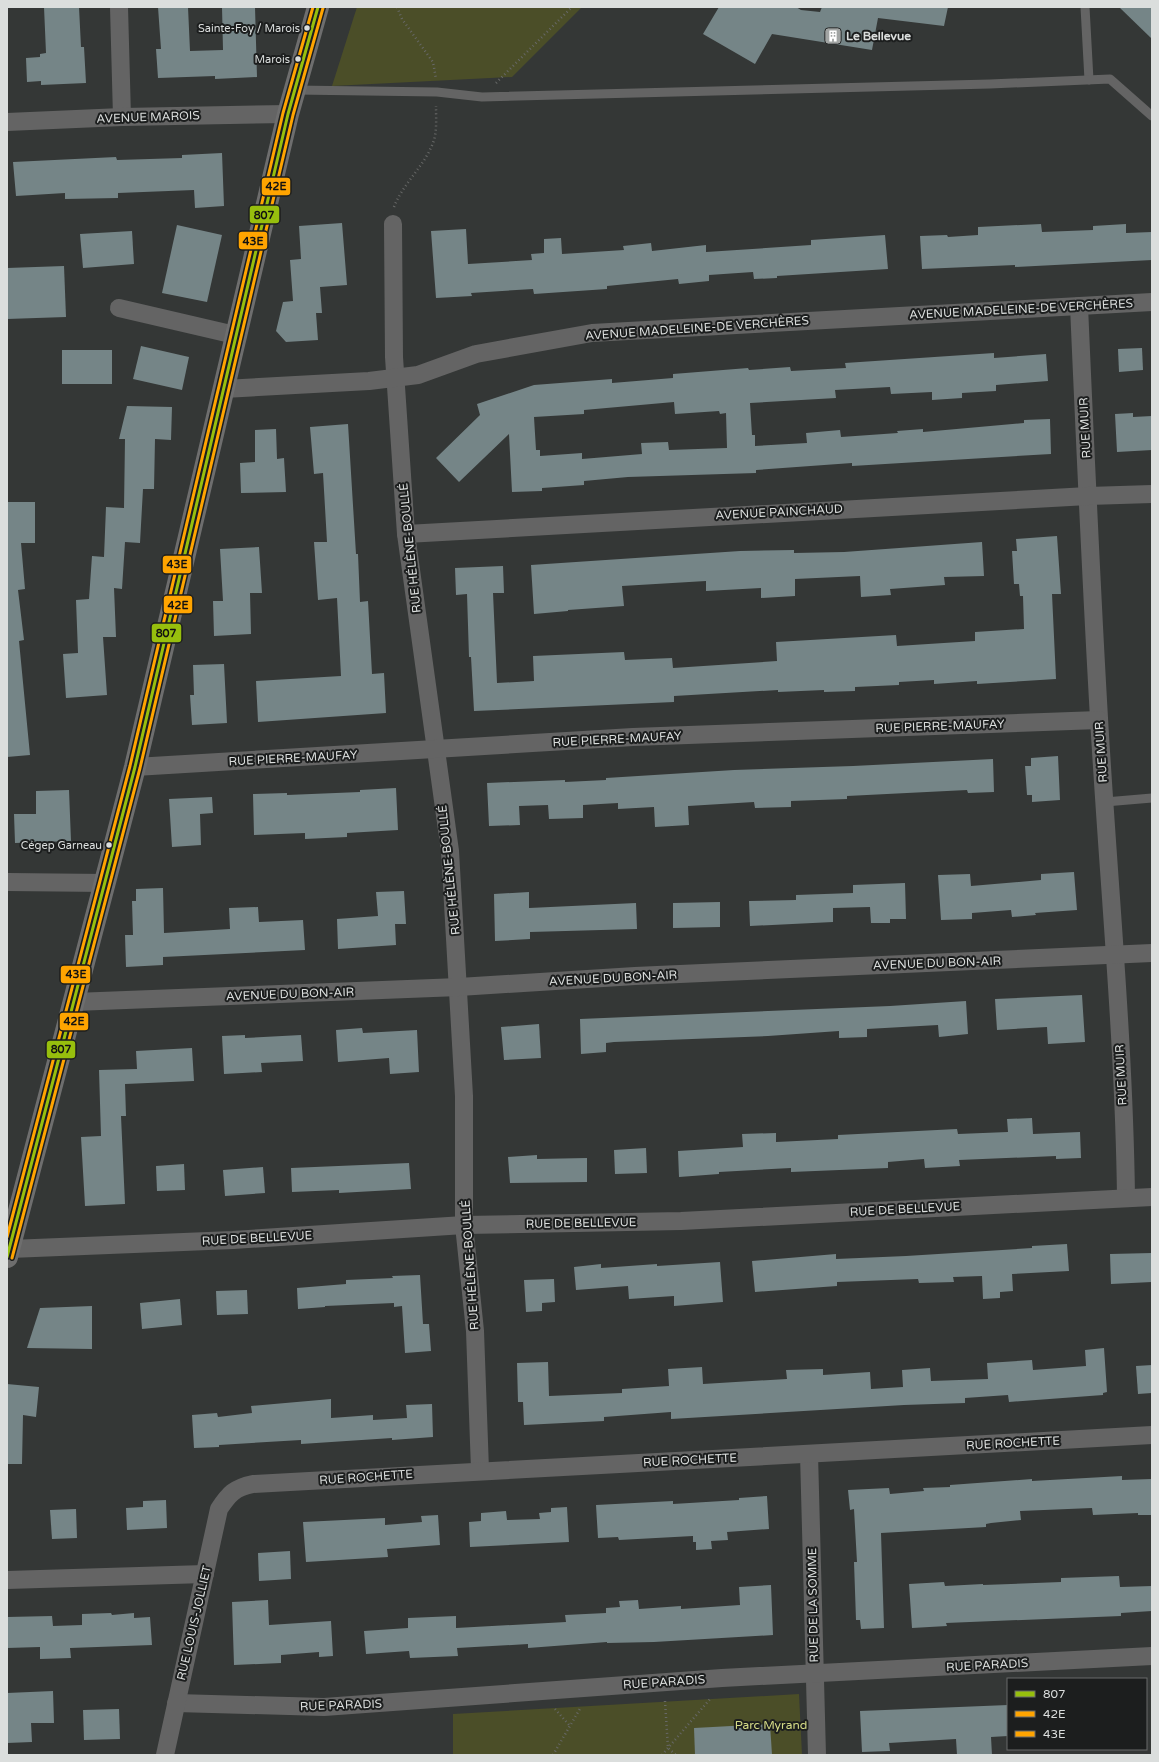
<svg xmlns="http://www.w3.org/2000/svg" width="1159" height="1762" viewBox="0 0 1159 1762" font-family="'Varela Round',sans-serif">
	<style>
		.green { fill: #4b4e28 }
		.building { fill: #758587; fill-rule: evenodd }
		.lines { fill: none; stroke-linecap: round; stroke-linejoin: round }
		.path { stroke: #676867; stroke-width: 2.5; stroke-dasharray: 1 3; stroke-linecap: butt }
		.service { stroke: #646464; stroke-width: 9 }
		.minor { stroke: #646464; stroke-width: 18 }
		.secondary { stroke: #6e6e6e; stroke-width: 22 }
		.bus-1-casing { stroke: #1c1e1e; stroke-width: 6 }
		.bus-2-casing { stroke: #1c1e1e; stroke-width: 6 }
		.bus-3-casing { stroke: #1c1e1e; stroke-width: 6 }
		.bus-1 { stroke: #97bf0d; stroke-width: 3 }
		.bus-2 { stroke: #ffa400; stroke-width: 3 }
		.bus-3 { stroke: #ffa400; stroke-width: 3 }
		.bus-dot { fill: #dbdedd; stroke: #1c1e1e; stroke-width: 1.5 }
		.labels { text-anchor: middle; stroke-width: 4; stroke-linejoin: round; paint-order: stroke }
		.bus-label { font-size: 11px; fill: #dbdedd; stroke: #1c1e1e; text-anchor: end }
		.poi-label { font-size: 12px; font-weight: bold; fill: #dbdedd; stroke: #1c1e1e; text-anchor: start }
		.street-label { font-size: 12px; fill: #dbdedd; stroke: #1c1e1e }
		.park-label { font-size: 12px; fill: #d5db87; stroke: #1c1e1e }
		.line-badge { stroke: #1c1e1e; stroke-width: 1.5 }
		.pale-badge-label { font-size: 11px; text-anchor: middle; font-weight: bold; fill: #111 }
	</style>
	<rect width="100%" height="100%" fill="#343736"/>
	<g class="green">
		<polygon points="357,7 582,7 512,77 332,86"/>
		<polygon points="799,1694 802,1755 453,1755 453,1714"/>
	</g>
	<g class="building">
		<polygon points="44,7 79,7 81,47 84,47 86,83 41,85 41,81 27,82 26,58 40,57 40,54 46,53"/>
		<polygon points="158,7 188,7 190,51 223,50 222,7 255,7 257,77 215,79 215,76 158,78 156,49 161,49"/>
		<polygon points="719,7 796,7 801,10 820,12 822,7 948,7 944,26 878,18 872,50 772,34 755,64 703,34"/>
		<polygon points="1119,7 1152,7 1152,39"/>
		<polygon points="222,153 224,206 195,208 194,190 118,193 118,198 65,199 65,193 16,196 13,162 116,157 117,160 182,158 182,155"/>
		<polygon points="342,223 347,285 320,287 322,313 316,313 318,340 286,342 276,331 283,302 293,301 290,260 301,259 299,226"/>
		<polygon points="1041,224 1042,232 1093,230 1093,226 1126,224 1126,233 1152,232 1152,260 1015,267 1015,265 922,269 920,236 947,235 948,237 978,235 978,227"/>
		<polygon points="177,225 222,235 207,302 162,293"/>
		<polygon points="466,229 468,264 532,260 531,254 544,253 544,239 561,238 562,254 624,250 623,246 651,243 652,251 706,245 706,252 811,245 811,240 885,235 888,269 777,276 777,278 754,279 753,272 709,275 709,281 679,284 678,279 607,286 607,289 534,294 533,289 471,293 472,296 436,298 431,231"/>
		<polygon points="132,231 134,264 83,268 80,234"/>
		<polygon points="64,266 66,317 7,319 7,268"/>
		<polygon points="141,346 189,357 182,390 133,379"/>
		<polygon points="1142,348 1143,370 1119,372 1118,349"/>
		<rect x="62" y="350" width="50" height="34"/>
		<path d="M994,353v5l52,-4 2,27 -52,4v6l-34,2v5l-30,2v-8l-41,2 -1,-7 -55,3 1,8 -86,5 2,32h3v11l52,-3 -1,-10 34,-3 1,7 57,-4 -1,-2 26,-2v3l101,-9v-3l26,-1 1,35 -199,12v-3l-96,7v3l-128,4 -44,4v4l-42,3v3l-30,1 -3,-58 -50,48 -23,-24 44,-43 -3,-11 57,-19 78,-6v4l61,-5v-4l75,-6 1,2 41,-3 1,4 55,-3 -1,-5zM674,402l1,12 44,-3 1,3 6,-1 1,35 -58,2 -1,-8 -27,1 1,11 -60,5v-6l-42,3v-6h-4l-2,-33 50,-3v-4z"/>
		<polygon points="127,406 172,407 171,440 155,439 154,489 143,489 140,543 125,542 122,589 114,588 116,637 103,637 107,695 66,698 63,654 78,653 76,600 89,599 92,556 104,557 106,507 124,508 125,439 119,439"/>
		<polygon points="1133,413 1133,417 1152,416 1152,450 1117,452 1115,414"/>
		<polygon points="348,424 356,554 358,554 360,602 368,601 372,674 384,673 386,713 258,722 256,681 341,676 337,598 318,600 314,542 327,542 323,473 314,474 310,427"/>
		<polygon points="276,429 277,459 284,458 286,492 241,493 240,463 255,462 255,430"/>
		<polygon points="7,502 35,502 35,543 21,543 25,589 18,590 24,640 19,641 30,755 7,757"/>
		<polygon points="1057,536 1061,594 1052,594 1056,679 977,684 977,681 934,684 934,680 899,682 899,685 855,687 855,691 824,692 824,690 778,692 778,690 674,696 674,702 474,711 471,657 469,657 467,594 456,595 455,568 503,566 504,593 493,593 497,683 534,681 533,656 624,652 625,660 672,658 673,668 777,661 776,642 896,635 897,646 975,641 975,632 1024,629 1023,596 1020,596 1019,584 1014,584 1012,551 1017,551 1016,539"/>
		<polygon points="982,542 984,576 944,577 945,585 890,589 891,595 861,597 860,576 795,579 795,596 761,598 761,588 706,591 706,581 622,586 624,606 568,610 568,611 534,614 531,565 740,551 794,550 794,553 844,552"/>
		<polygon points="259,547 262,593 250,593 251,634 214,636 213,601 223,601 220,549"/>
		<polygon points="224,664 227,723 192,725 190,695 194,695 193,665"/>
		<polygon points="1058,756 1060,800 1032,802 1032,795 1027,795 1025,766 1031,766 1031,758"/>
		<polygon points="993,759 994,792 968,793 967,790 847,796 847,799 791,801 791,807 755,808 754,802 688,806 689,825 655,827 654,807 618,809 618,803 583,805 583,818 549,819 548,805 519,806 520,825 489,826 487,783 565,780 565,782 606,780 606,778 734,770 853,766"/>
		<polygon points="396,788 398,830 347,833 347,837 305,839 305,833 254,835 253,794 287,793 287,795 360,792 360,790"/>
		<polygon points="69,790 71,841 15,843 14,814 36,814 36,791"/>
		<polygon points="212,797 213,813 200,814 201,845 172,847 169,799"/>
		<polygon points="1074,872 1077,910 1035,913 1036,915 1012,917 1011,910 972,913 972,919 941,920 938,875 970,874 971,886 1041,880 1041,874"/>
		<polygon points="905,883 906,919 890,919 890,923 871,923 870,907 833,908 833,922 750,926 749,901 796,900 796,895 853,893 853,885"/>
		<polygon points="163,888 164,933 230,929 229,908 258,907 259,922 303,920 305,950 163,957 163,965 126,967 125,935 133,935 132,901 136,901 136,889"/>
		<polygon points="404,891 406,924 395,924 396,945 338,949 337,919 378,916 376,892"/>
		<polygon points="529,892 529,908 636,903 637,929 530,932 530,939 495,941 494,894"/>
		<polygon points="720,902 720,927 673,928 673,903"/>
		<polygon points="1082,995 1085,1042 1048,1044 1047,1027 997,1030 995,999"/>
		<polygon points="966,1001 968,1034 939,1037 938,1025 867,1029 867,1037 839,1038 839,1031 768,1036 614,1042 606,1043 606,1052 581,1054 580,1019 890,1006"/>
		<polygon points="539,1024 541,1058 504,1060 501,1027"/>
		<polygon points="362,1028 363,1033 417,1030 419,1072 390,1074 389,1058 338,1062 336,1030"/>
		<polygon points="245,1035 245,1038 301,1035 303,1061 261,1063 262,1072 224,1074 222,1036"/>
		<polygon points="192,1048 194,1081 125,1084 126,1116 121,1116 125,1204 85,1206 81,1137 101,1136 99,1070 137,1069 136,1051"/>
		<polygon points="1032,1118 1033,1134 1080,1132 1081,1158 1056,1159 1056,1156 959,1160 960,1166 925,1168 924,1159 888,1162 888,1168 791,1172 791,1168 719,1172 719,1174 679,1177 678,1151 743,1147 742,1134 776,1133 776,1142 838,1139 838,1135 957,1129 958,1134 1008,1132 1007,1119"/>
		<polygon points="646,1148 647,1173 615,1174 614,1150"/>
		<polygon points="537,1155 537,1159 587,1158 587,1182 510,1183 508,1157"/>
		<polygon points="409,1163 411,1189 339,1193 339,1190 292,1192 291,1168"/>
		<polygon points="184,1164 185,1190 157,1191 156,1166"/>
		<polygon points="263,1167 265,1193 225,1196 223,1170"/>
		<polygon points="1067,1244 1069,1271 1012,1274 1013,1291 1000,1292 1000,1298 983,1299 982,1276 953,1277 954,1282 919,1283 918,1279 837,1282 837,1286 755,1292 752,1261 836,1254 836,1259 906,1256 1032,1248 1032,1246"/>
		<polygon points="1152,1253 1152,1282 1111,1284 1110,1254"/>
		<polygon points="720,1262 723,1302 674,1306 674,1296 629,1299 628,1286 576,1290 574,1267 601,1264 601,1268 657,1264 657,1266"/>
		<polygon points="420,1275 423,1324 429,1324 431,1351 405,1353 402,1306 394,1307 394,1303 325,1306 325,1307 298,1309 297,1288 346,1284 346,1280 393,1278 392,1276"/>
		<polygon points="554,1279 555,1302 542,1303 542,1311 526,1312 524,1280"/>
		<polygon points="247,1290 248,1314 217,1315 216,1291"/>
		<polygon points="180,1299 182,1325 142,1329 140,1303"/>
		<polygon points="92,1306 92,1349 27,1348 40,1308"/>
		<polygon points="1104,1348 1107,1392 1103,1393 1103,1395 1009,1402 1008,1395 965,1398 965,1403 904,1405 671,1419 671,1412 604,1417 604,1421 524,1425 523,1402 518,1402 517,1363 548,1362 549,1396 622,1393 622,1389 669,1386 668,1369 702,1367 703,1384 787,1379 786,1370 823,1369 823,1375 870,1372 871,1389 903,1387 902,1370 930,1368 931,1381 988,1379 987,1363 1032,1360 1033,1370 1086,1366 1085,1350"/>
		<polygon points="1152,1365 1152,1393 1138,1394 1136,1366"/>
		<polygon points="7,1384 39,1387 36,1417 23,1415 22,1464 7,1464"/>
		<polygon points="331,1399 331,1418 373,1415 373,1420 407,1418 406,1405 432,1404 433,1437 392,1440 392,1438 301,1444 301,1440 219,1445 219,1447 194,1448 192,1415 217,1413 218,1417 252,1413 251,1406"/>
		<polygon points="1122,1476 1122,1480 1152,1479 1152,1515 1138,1515 1138,1513 1093,1515 1092,1508 1020,1511 1021,1520 991,1523 986,1524 986,1527 881,1533 884,1628 861,1629 860,1620 856,1620 854,1562 857,1562 854,1509 850,1510 848,1490 889,1488 890,1494 924,1491 923,1488 950,1487 950,1485 1032,1479 1032,1481"/>
		<polygon points="767,1496 769,1529 727,1532 728,1540 711,1541 712,1549 696,1550 696,1542 693,1542 693,1536 619,1540 618,1537 598,1538 596,1505 673,1501 673,1504 739,1500 739,1498"/>
		<polygon points="166,1500 167,1528 127,1530 126,1508 143,1507 143,1501"/>
		<polygon points="567,1507 569,1542 470,1547 469,1522 481,1521 481,1513 506,1511 507,1520 540,1519 539,1513 551,1512 551,1508"/>
		<polygon points="76,1509 77,1538 52,1539 50,1510"/>
		<polygon points="438,1515 440,1545 387,1549 388,1557 306,1562 303,1522 385,1518 385,1525 422,1522 421,1516"/>
		<polygon points="290,1551 291,1579 259,1581 258,1553"/>
		<polygon points="1119,1576 1120,1587 1152,1586 1152,1611 1121,1613 1121,1616 946,1623 947,1626 912,1628 909,1584 944,1582 945,1586 983,1584 983,1585 1061,1582 1061,1578"/>
		<polygon points="771,1585 773,1635 654,1642 607,1643 607,1642 528,1648 528,1644 457,1648 458,1656 410,1658 409,1651 366,1654 364,1631 408,1628 408,1618 456,1616 456,1628 566,1622 565,1615 606,1613 606,1608 620,1607 619,1601 638,1600 639,1609 681,1606 681,1609 740,1605 739,1587"/>
		<polygon points="268,1600 269,1625 331,1621 333,1656 319,1657 319,1652 281,1655 281,1663 234,1665 232,1602"/>
		<polygon points="111,1613 112,1615 134,1613 134,1618 150,1617 152,1645 70,1648 71,1658 40,1659 40,1647 7,1648 7,1617 52,1616 53,1626 82,1625 82,1614"/>
		<polygon points="53,1691 54,1723 31,1723 32,1742 7,1743 7,1693"/>
		<polygon points="1008,1705 1008,1736 991,1737 992,1755 957,1755 956,1739 889,1743 890,1751 862,1752 860,1711"/>
		<polygon points="119,1709 120,1739 84,1740 83,1710"/>
		<polygon points="770,1724 772,1755 695,1755 694,1728"/>
	</g>
	<g class="lines">
		<g class="path">
			<polyline points="397,7 402,19 433,62 436,79"/>
			<polyline points="496,83 572,7"/>
			<path d="M394,207c9,-24 32,-42 40,-67 3,-10 2,-23 2,-34"/>
			<polyline points="665,1701 668,1748 676,1755"/>
			<polyline points="555,1709 570,1726"/>
			<polyline points="553,1755 581,1707"/>
			<polyline points="662,1755 711,1698"/>
		</g>
		<g class="service">
			<polyline points="1085,7 1089,80"/>
			<polyline points="295,90 437,92 482,97 990,84 1110,79 1152,116"/>
			<polyline points="1105,802 1152,798"/>
		</g>
		<g class="minor">
			<polyline points="119,7 122,117"/>
			<polyline points="7,122 122,117 288,114"/>
			<polyline points="393,224 394,357 406,534 450,851 464,1096 464,1225 475,1331 480,1470"/>
			<path d="M1079,306c6,137 12,275 20,412 9,159 25,320 27,479"/>
			<polyline points="119,308 235,335"/>
			<polyline points="224,389 369,381 418,375 476,354 592,333 1152,302"/>
			<polyline points="406,534 1088,496 1152,494"/>
			<polyline points="135,767 633,737 1099,720"/>
			<polyline points="7,882 106,883"/>
			<polyline points="74,1002 459,987 635,976 1152,953"/>
			<polyline points="10,1249 233,1240 464,1225 681,1221 1152,1197"/>
			<polyline points="809,1454 817,1755"/>
			<polyline points="7,1580 205,1574"/>
			<polyline points="176,1703 324,1707 722,1678 1152,1656"/>
			<path d="M165,1755l54,-246c10,-15 15,-21 34,-25 299,-19 599,-32 899,-49"/>
		</g>
		<polyline class="secondary" points="7,1257 135,767 288,114 318,7"/>
		<defs>
			<polyline id="bus-1" points="7,1257 135,767 288,114 318,7"/>
			<polyline id="bus-2" points="12,1258 140,768 293,115 323,8"/>
			<polyline id="bus-3" points="7,1237 130,766 283,113 313,7"/>
		</defs>
		<use href="#bus-1" class="bus-1-casing"/>
		<use href="#bus-2" class="bus-2-casing"/>
		<use href="#bus-3" class="bus-3-casing"/>
		<use href="#bus-1" class="bus-1"/>
		<use href="#bus-2" class="bus-2"/>
		<use href="#bus-3" class="bus-3"/>
	</g>
	<defs>
		<symbol id="building-square" viewBox="-11 -11 22 22"><rect x="-9" y="-9" width="18" height="18" rx="4" fill="#a1a4a3" stroke="#1c1e1e"/><path d="M-4-6H4V6H1V3H-1V6H-4ZM-2.5-4.3h1.7v1.8h-1.7ZM.8-4.3h1.7v1.8H.8ZM-2.5-1h1.7V.8h-1.7ZM.8-1h1.7V.8H.8Z" fill="#fff"/></symbol>
	</defs>
	<g fill-rule="evenodd">
		<use href="#building-square" x="823" y="26" width="20" height="20"/>
	</g>
	<g class="bus-dot">
		<circle cx="307" cy="28" r="3.5"/>
		<circle cx="298" cy="59" r="3.5"/>
		<circle cx="109" cy="845" r="3.5"/>
	</g>
	<g class="labels">
		<g class="bus-label">
			<text x="300" y="32">Sainte-Foy / Marois</text>
			<text x="290" y="63">Marois</text>
			<text x="102" y="849">Cégep Garneau</text>
		</g>
		<g class="poi-label">
			<text x="846" y="40">Le Bellevue</text>
		</g>
		<g class="street-label">
			<text transform="translate(148 117) rotate(-2)" y="4">AVENUE MAROIS</text>
			<text transform="translate(1021 309) rotate(-3)" y="4">AVENUE MADELEINE-DE VERCHÈRES</text>
			<text transform="translate(697 328) rotate(-4)" y="4">AVENUE MADELEINE-DE VERCHÈRES</text>
			<text transform="translate(1085 428) rotate(-93)" y="4">RUE MUIR</text>
			<text transform="translate(779 512) rotate(-3)" y="4">AVENUE PAINCHAUD</text>
			<text transform="translate(410 548) rotate(-96)" y="4">RUE HÉLÈNE-BOULLÉ</text>
			<text transform="translate(940 726) rotate(-2)" y="4">RUE PIERRE-MAUFAY</text>
			<text transform="translate(617 739) rotate(-3)" y="4">RUE PIERRE-MAUFAY</text>
			<text transform="translate(1101 752) rotate(-94)" y="4">RUE MUIR</text>
			<text transform="translate(293 758) rotate(-3)" y="4">RUE PIERRE-MAUFAY</text>
			<text transform="translate(449 870) rotate(-96)" y="4">RUE HÉLÈNE-BOULLÉ</text>
			<text transform="translate(937 963) rotate(-2)" y="4">AVENUE DU BON-AIR</text>
			<text transform="translate(613 978) rotate(-3)" y="4">AVENUE DU BON-AIR</text>
			<text transform="translate(290 994) rotate(-2)" y="4">AVENUE DU BON-AIR</text>
			<text transform="translate(1121 1075) rotate(-93)" y="4">RUE MUIR</text>
			<text transform="translate(905 1209) rotate(-3)" y="4">RUE DE BELLEVUE</text>
			<text transform="translate(581 1223) rotate(-1)" y="4">RUE DE BELLEVUE</text>
			<text transform="translate(257 1238) rotate(-3)" y="4">RUE DE BELLEVUE</text>
			<text transform="translate(470 1265) rotate(-94)" y="4">RUE HÉLÈNE-BOULLÉ</text>
			<text transform="translate(1013 1443) rotate(-3)" y="4">RUE ROCHETTE</text>
			<text transform="translate(690 1460) rotate(-3)" y="4">RUE ROCHETTE</text>
			<text transform="translate(366 1477) rotate(-4)" y="4">RUE ROCHETTE</text>
			<text transform="translate(813 1605) rotate(-91)" y="4">RUE DE LA SOMME</text>
			<text transform="translate(194 1623) rotate(-77)" y="4">RUE LOUIS-JOLLIET</text>
			<text transform="translate(987 1665) rotate(-3)" y="4">RUE PARADIS</text>
			<text transform="translate(664 1682) rotate(-4)" y="4">RUE PARADIS</text>
			<text transform="translate(341 1705) rotate(-2)" y="4">RUE PARADIS</text>
		</g>
		<g class="park-label">
			<text x="771" y="1729">Parc Myrand</text>
		</g>
	</g>
	<g class="line-badge">
		<rect x="261" y="177" width="30" height="19" rx="4" fill="#ffa400"/>
		<rect x="249" y="205" width="31" height="19" rx="4" fill="#97bf0d"/>
		<rect x="238" y="231" width="30" height="19" rx="4" fill="#ffa400"/>
		<rect x="162" y="555" width="30" height="19" rx="4" fill="#ffa400"/>
		<rect x="163" y="595" width="30" height="19" rx="4" fill="#ffa400"/>
		<rect x="151" y="623" width="31" height="20" rx="4" fill="#97bf0d"/>
		<rect x="60" y="965" width="31" height="19" rx="4" fill="#ffa400"/>
		<rect x="59" y="1012" width="30" height="19" rx="4" fill="#ffa400"/>
		<rect x="46" y="1040" width="30" height="19" rx="4" fill="#97bf0d"/>
	</g>
	<g class="pale-badge-label">
		<text x="276" y="190">42E</text>
		<text x="264" y="219">807</text>
		<text x="253" y="245">43E</text>
		<text x="177" y="568">43E</text>
		<text x="178" y="609">42E</text>
		<text x="166" y="637">807</text>
		<text x="76" y="978">43E</text>
		<text x="74" y="1025">42E</text>
		<text x="61" y="1053">807</text>
	</g>
	<rect width="1159" height="1762" fill="none" stroke="#dbdedd" stroke-width="16"/>
	<rect x="1007" y="1678" width="140" height="72" fill="#1c1e1e" stroke="#686b6a"/>
	<rect x="1015" y="1691" width="20" height="6" fill="#97bf0d" stroke="#686b6a"/>
	<text x="1043" y="1698" font-size="12" fill="#dbdedd">807</text>
	<rect x="1015" y="1711" width="20" height="6" fill="#ffa400" stroke="#686b6a"/>
	<text x="1043" y="1718" font-size="12" fill="#dbdedd">42E</text>
	<rect x="1015" y="1731" width="20" height="6" fill="#ffa400" stroke="#686b6a"/>
	<text x="1043" y="1738" font-size="12" fill="#dbdedd">43E</text>
</svg>
